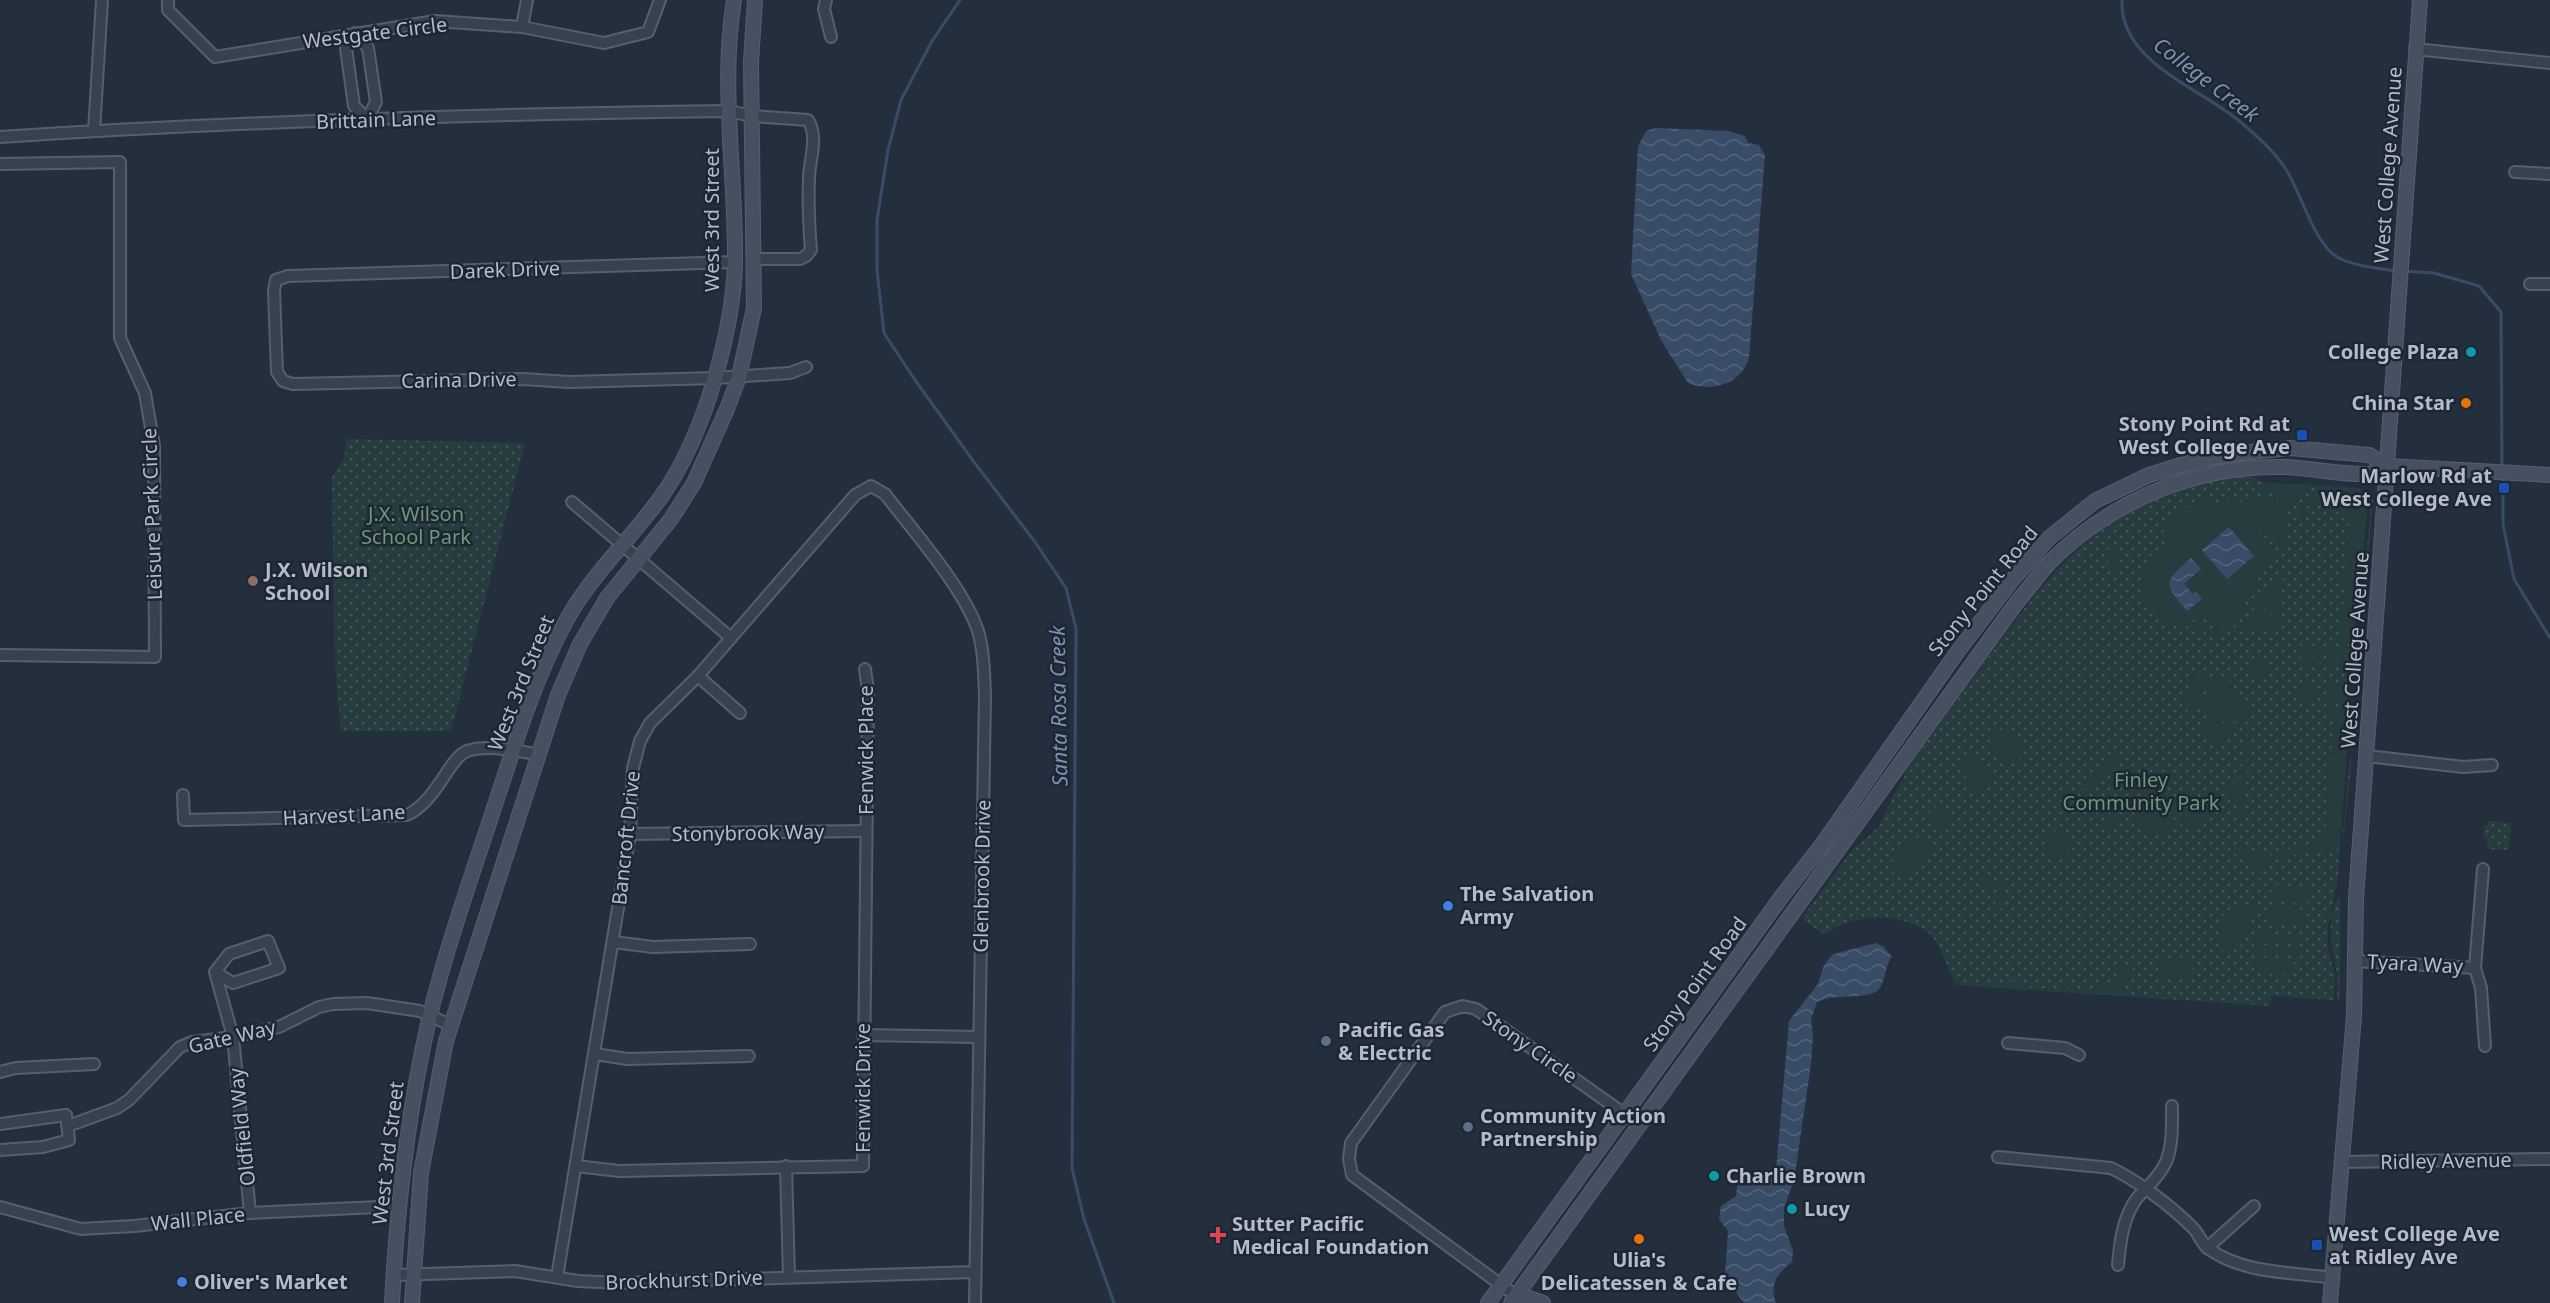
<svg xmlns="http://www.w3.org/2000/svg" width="2550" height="1303" viewBox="0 0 2550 1303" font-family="'Noto Sans',sans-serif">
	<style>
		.grass { fill: url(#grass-dots) }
		.garden { fill: #263c3f }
		.water { fill: url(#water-waves) }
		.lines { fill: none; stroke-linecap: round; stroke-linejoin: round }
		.stream { stroke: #394c67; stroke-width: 3 }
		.street-casing { stroke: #565f6c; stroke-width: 14 }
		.secondary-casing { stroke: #565f6c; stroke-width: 16 }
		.street { stroke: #38414e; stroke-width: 10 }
		.secondary { stroke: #465061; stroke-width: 14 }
		.culture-dot { fill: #0f9aa8; stroke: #1d2633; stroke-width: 2 }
		.food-dot { fill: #e8710a; stroke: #1d2633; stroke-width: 2 }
		.transit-dot { fill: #1a4fb4; stroke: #1d2633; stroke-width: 2 }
		.education-dot { fill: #8d6e63; stroke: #1d2633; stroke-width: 2 }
		.shop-dot { fill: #3f7fe0; stroke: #1d2633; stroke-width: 2 }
		.service-dot { fill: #5c6f8a; stroke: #1d2633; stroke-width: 2 }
		.health-dot { fill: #e0444e; stroke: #1d2633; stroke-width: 2 }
		.labels { text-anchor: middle; stroke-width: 5; stroke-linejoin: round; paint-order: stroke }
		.street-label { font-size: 20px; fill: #b4bcc9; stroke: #1d2633 }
		.poi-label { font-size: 20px; font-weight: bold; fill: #b4bcc9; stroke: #1d2633; text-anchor: start }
		.park-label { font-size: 20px; fill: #6b9a76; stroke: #1d2633 }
		.water-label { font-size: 21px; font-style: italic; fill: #7c92b1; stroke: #1d2633 }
	</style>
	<defs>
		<pattern id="grass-dots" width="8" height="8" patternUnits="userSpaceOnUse" patternTransform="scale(1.5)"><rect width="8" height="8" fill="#263c3f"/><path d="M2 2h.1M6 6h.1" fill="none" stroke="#435659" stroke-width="1.8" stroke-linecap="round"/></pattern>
		<pattern id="water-waves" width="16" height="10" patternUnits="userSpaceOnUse" patternTransform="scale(1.5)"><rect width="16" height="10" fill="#394c67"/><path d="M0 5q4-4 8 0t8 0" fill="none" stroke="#53647b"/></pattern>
	</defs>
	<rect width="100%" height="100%" fill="#242f3e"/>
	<g class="grass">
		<polygon points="347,439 525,443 451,731 341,731 335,668 332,477 344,458"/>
		<path d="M2248,476l20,7 91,5 9,12 -9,105 -5,19 -16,254 -10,47v24l7,28 -1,23 -63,-4 -1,10 -314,-21c-7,-13 -16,-42 -26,-51 -20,-18 -57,-19 -81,-12 -10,3 -17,8 -26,12l-18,-13 -2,-4 49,-67 27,-23 16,-35 10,-16 -1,-3c28,-38 55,-76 83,-114 56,-77 100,-138 195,-170 20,-6 44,-14 66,-13z"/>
		<polygon points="2371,500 2373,500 2365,598 2363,598"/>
		<polygon points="2350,758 2352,758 2343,844 2343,835"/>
		<polygon points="2488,821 2511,823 2509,850 2487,849 2488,839 2483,838 2484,825 2488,825"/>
		<path d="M2340,896v105l-3,-1c0,-8 1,-16 0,-24 -2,-25 -15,-58 3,-80z"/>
	</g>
	<g class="garden">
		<polygon points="2268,483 2309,484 2307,491 2291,508 2278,495 2258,488"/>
		<path d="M2318,485l41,3 9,12 -9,105 -5,19 -1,20 -22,-1 1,-4h8l2,-24 -8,-3 9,-1 2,-29 -8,-3 8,-2 3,-29 -9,-2 9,-2 2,-24 -10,-2c-3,-15 -21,-18 -33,-12l-5,9h-10z"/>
		<polygon points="2252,495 2276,499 2288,511 2285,551 2282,551 2241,501 2243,496"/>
		<polygon points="2207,497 2217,511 2232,498 2279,554 2254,575 2264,586 2242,604 2246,609 2243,611 2245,614 2234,623 2232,621 2228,623 2225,619 2214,628 2203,616 2192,620 2197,626 2203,621 2213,632 2222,625 2227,631 2215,636 2195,628 2164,622 2146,605 2141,589 2143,571 2152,555 2168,541 2160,523 2192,504"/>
		<path d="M2113,542l8,15 -3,18c-11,-9 -13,-22 -5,-33z"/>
		<polygon points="2281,576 2283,576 2281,610 2253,609 2248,603"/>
		<polygon points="2252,613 2278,615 2280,617 2279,632 2232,630"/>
		<polygon points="2301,645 2321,646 2319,666 2307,666 2301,662"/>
		<polygon points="2330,647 2353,649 2351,663 2342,669 2332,666 2329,660"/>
		<circle cx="2259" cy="670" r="8"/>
		<polygon points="2194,673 2209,678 2198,707 2189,713 2184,707"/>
		<polygon points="2227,676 2234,692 2251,704 2251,721 2213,719 2203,707 2212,679"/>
		<polygon points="2306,681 2317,682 2316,702 2297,701 2298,685"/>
		<polygon points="2341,684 2349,691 2348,705 2326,703 2329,688 2333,685"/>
		<path d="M2326,707l22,2 -3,27 2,17 -7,93 -4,4 -32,2 -35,10 -8,6 -3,13 -6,-1 5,-5 -18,-22 -8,3 13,-10v7l37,3 1,-8c16,2 30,3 35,-16h8l2,-24 -8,-3 9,-2 2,-29 -9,-2 9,-2 2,-29 -8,-3 9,-1 2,-25 -9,-1z"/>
		<polygon points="2212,722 2225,723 2224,739 2216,746 2203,730"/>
		<polygon points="2228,723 2251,724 2248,759 2238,767 2235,763 2245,755 2238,747 2249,738 2240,726 2227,734"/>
		<polygon points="2008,725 2025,756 2005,767 1988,737"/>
		<polygon points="1972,750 1995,777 1978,792 1955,764"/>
		<polygon points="2118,753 2127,757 2122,761 2121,759 2095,780 2096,782 2082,791 2087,780 2100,772 2105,757"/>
		<polygon points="2248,762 2243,815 2241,816 2236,811 2241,807 2226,790 2241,778 2236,772"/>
		<polygon points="2158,783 2181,808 2188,802 2190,804 2176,814 2152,793 2153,788"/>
		<path d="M2147,795l34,30v4l-14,1 -14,6c-22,-5 -21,-29 -6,-41z"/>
		<polygon points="2204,795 2209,796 2202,802 2213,815 2197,828 2190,830 2179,816"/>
		<polygon points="1933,806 1955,816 1948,830 1926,819"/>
		<polygon points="2116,810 2118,820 2101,831 2097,826"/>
		<circle cx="2059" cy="844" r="14"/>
		<polygon points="1914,835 1932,849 1905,882 1888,868"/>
		<polygon points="1986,874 1990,880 2003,885 2003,899 2001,909 1997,908 1995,902 1998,890 1983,884 1982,879"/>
		<polygon points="2272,885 2309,887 2307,904 2271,901"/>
		<path d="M2236,904l20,1v11h-7c-3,22 -2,29 -24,40 -11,-20 0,-25 -5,-38z"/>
		<polygon points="2271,907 2307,910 2305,926 2269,923"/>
		<polygon points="2255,931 2275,933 2274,942 2254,941"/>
		<polygon points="2283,934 2303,935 2302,944 2282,943"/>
		<polygon points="2254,944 2274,946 2273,955 2253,953"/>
		<polygon points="2281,946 2302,948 2301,957 2281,955"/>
		<polygon points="2177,956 2190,962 2196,975 2177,980 2156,975 2163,960"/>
		<polygon points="2259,957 2295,960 2293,976 2257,973"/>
		<polygon points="2117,963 2133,968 2122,996 1956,985 1959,982 2011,986 2013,978 2014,986 2038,988 2040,979 2041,988 2065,990 2067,981 2068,990 2093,991 2095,984 2119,983 2119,974 2114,973"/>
	</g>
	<g class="water">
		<path d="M1656,128l72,3 17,5 3,7 11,2 6,10 -16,202c-6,26 -37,36 -61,26l-26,-41 -31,-68 7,-128 8,-15z"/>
		<polygon points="2229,527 2254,556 2227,579 2202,550"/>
		<path d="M2191,558l10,11 -17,15 9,10 3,-2 6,7 -15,12c-24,-28 -24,-29 4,-53z"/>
		<path d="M1876,943l8,4 8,10c-8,9 -6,27 -15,34 -14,9 -43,2 -60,11l-6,18 2,16 -2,28 -17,117 -10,26v19l9,25 -1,11c-15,12 -23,22 -16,41h-32l-9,-12v-14h-10l3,-46 -9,-12 2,-13 15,-10 3,-23 25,2 1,-4h11l13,-150 29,-37 6,-19 9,-11z"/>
	</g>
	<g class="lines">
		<g class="stream">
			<polyline points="960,0 932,41 901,100 888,150 877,220 877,270 884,333 915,380 974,462 1035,542 1066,588 1076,629 1072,1168 1084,1219 1114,1303"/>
			<path d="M2122,0c-3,64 83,89 122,125 14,12 32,28 41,43 17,25 28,76 54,90 14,8 42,11 58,13"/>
			<polyline points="2403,271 2434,273 2479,286 2501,312 2502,467"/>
			<polyline points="2503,477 2503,524 2514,579 2550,638"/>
		</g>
		<defs>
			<g id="street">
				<polyline points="168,0 168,10 215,57 435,21 522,27 604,43 648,32 660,0"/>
				<polyline points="826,0 824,9 831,37"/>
				<polyline points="522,27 527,0"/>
				<polygon points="355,33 368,48 376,102 367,119 354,106 346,48"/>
				<polyline points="2415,49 2550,63"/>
				<polyline points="94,131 102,0"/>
				<path d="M0,137c242,-16 486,-23 729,-26l23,5 56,4c11,17 1,40 1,59 -1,24 0,47 2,71l-5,6 -6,3h-45"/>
				<polyline points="0,164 120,162 120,338 145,393 154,446 155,657 0,655"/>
				<polyline points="2515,172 2550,174"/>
				<polyline points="735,262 288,276 276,280 274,291 277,372 283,381 293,384 523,379 569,382 715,378 790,373 806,367"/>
				<polyline points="2530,284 2550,284"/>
				<polyline points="572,502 731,638"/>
				<polyline points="698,676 740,713"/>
				<polyline points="2367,756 2463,767 2492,765"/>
				<path d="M183,795l1,25 223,-5c30,-14 42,-57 60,-64 21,-7 49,0 70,3"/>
				<polyline points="630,834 866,831"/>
				<polyline points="2483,869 2475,968 2481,988 2485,1046"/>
				<polyline points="613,942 653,947 750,944"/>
				<polyline points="2355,961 2475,968"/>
				<polyline points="215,972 233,983 279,968 268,941 229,954 215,972 233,1037 250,1213"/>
				<polyline points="863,1035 978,1037"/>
				<polyline points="2008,1043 2065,1048 2079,1055"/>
				<polyline points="595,1054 627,1059 749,1056"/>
				<polyline points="0,1072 16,1068 94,1064"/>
				<polyline points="0,1124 66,1115 69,1140 43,1147 0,1150"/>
				<polyline points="68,1126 117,1108 129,1100 180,1047 192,1042 233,1037 279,1027 319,1007 333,1004 367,1003 420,1011 450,1025"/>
				<path d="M1998,1157l113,11c27,13 60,38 81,59 7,6 9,17 17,22 35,25 83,23 124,29"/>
				<polyline points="2341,1162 2550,1159"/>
				<polyline points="576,1166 619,1171 863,1166 868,690 865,669"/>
				<polyline points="786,1166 789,1277"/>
				<polyline points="0,1207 81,1229 134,1226 250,1213 400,1206"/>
				<polyline points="2207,1248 2254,1206"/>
				<path d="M2118,1265c2,-23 5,-48 19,-67 11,-12 22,-21 29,-36 7,-17 6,-38 6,-56"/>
				<polyline points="394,1275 515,1271 578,1281 621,1283 975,1272"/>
				<path d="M557,1277l64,-387 9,-56 3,-66 7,-27 10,-18 48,-47 157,-181 16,-9 14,8c28,37 79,94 93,137 6,20 6,42 7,64l-10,608"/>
				<polyline points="1516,1296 1352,1175 1349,1159 1351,1143 1445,1012 1463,1006 1476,1009 1640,1125"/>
			</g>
			<g id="secondary">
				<polyline points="1521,1300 1529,1298 1543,1303"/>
				<path d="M392,1303c5,-97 16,-193 38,-288 17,-69 41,-137 63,-204 21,-63 40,-129 72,-188 25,-47 65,-83 96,-126 25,-35 42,-78 54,-119 11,-38 19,-77 20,-116 1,-87 -15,-176 -1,-262"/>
				<polyline points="412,1303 421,1173 446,1041 558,695 580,644 607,598 671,519 694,483 727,409 739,377 754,308 751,62 755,0"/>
				<polyline points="1488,1303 1782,896 1821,846 1958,651 2013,579 2049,538 2095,501 2149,475 2201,459 2250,452 2290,448 2369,455 2388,466"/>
				<path d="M1511,1303l506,-701c11,-12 21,-27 32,-39 63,-63 147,-98 235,-96 28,1 56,8 83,7 7,0 15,-5 21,-8l162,9"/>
				<polyline points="2330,1303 2354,1016 2356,898 2420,0"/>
			</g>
		</defs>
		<use href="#street" class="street-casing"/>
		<use href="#secondary" class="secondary-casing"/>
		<use href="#street" class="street"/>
		<use href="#secondary" class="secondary"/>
	</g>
	<g class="culture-dot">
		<circle cx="2471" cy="352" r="6"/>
		<circle cx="1714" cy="1176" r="6"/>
		<circle cx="1792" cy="1209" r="6"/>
	</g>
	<g class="food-dot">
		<circle cx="2466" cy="403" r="6"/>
		<circle cx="1639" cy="1239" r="6"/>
	</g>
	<g class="transit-dot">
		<rect x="2296" y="429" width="12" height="12" rx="3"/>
		<rect x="2498" y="482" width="12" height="12" rx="3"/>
		<rect x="2311" y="1239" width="12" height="12" rx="3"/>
	</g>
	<circle class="education-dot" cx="253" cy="581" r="6"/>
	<g class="shop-dot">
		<circle cx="1448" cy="906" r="6"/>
		<circle cx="182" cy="1282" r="6"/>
	</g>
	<g class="service-dot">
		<circle cx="1326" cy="1041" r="6"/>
		<circle cx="1468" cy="1127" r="6"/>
	</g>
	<path class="health-dot" d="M1215 1226h6v6h6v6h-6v6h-6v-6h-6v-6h6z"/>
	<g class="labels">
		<g class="street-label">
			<text transform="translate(375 33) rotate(-7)" y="7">Westgate Circle</text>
			<text transform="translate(376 120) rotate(-2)" y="7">Brittain Lane</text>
			<text transform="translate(2388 165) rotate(-86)" y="7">West College Avenue</text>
			<text transform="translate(712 220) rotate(-90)" y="7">West 3rd Street</text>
			<text transform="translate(505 270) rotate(-2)" y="7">Darek Drive</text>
			<text transform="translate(459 380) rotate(-1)" y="7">Carina Drive</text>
			<text transform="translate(152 514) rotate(-92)" y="7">Leisure Park Circle</text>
			<text transform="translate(1983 591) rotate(-51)" y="7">Stony Point Road</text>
			<text transform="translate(2355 650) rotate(-86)" y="7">West College Avenue</text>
			<text transform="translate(521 683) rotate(-68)" y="7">West 3rd Street</text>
			<text transform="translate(866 750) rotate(-90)" y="7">Fenwick Place</text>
			<text transform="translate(344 815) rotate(-3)" y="7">Harvest Lane</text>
			<text transform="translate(748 833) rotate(-1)" y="7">Stonybrook Way</text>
			<text transform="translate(626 838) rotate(-84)" y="7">Bancroft Drive</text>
			<text transform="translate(982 876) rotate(-89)" y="7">Glenbrook Drive</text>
			<text transform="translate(2415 964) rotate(3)" y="7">Tyara Way</text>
			<text transform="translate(1695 984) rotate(-54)" y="7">Stony Point Road</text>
			<text transform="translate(232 1037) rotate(-13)" y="7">Gate Way</text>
			<text transform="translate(1530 1047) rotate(35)" y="7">Stony Circle</text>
			<text transform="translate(863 1088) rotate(-90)" y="7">Fenwick Drive</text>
			<text transform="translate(242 1127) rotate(-96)" y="7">Oldfield Way</text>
			<text transform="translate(388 1153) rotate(-83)" y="7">West 3rd Street</text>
			<text transform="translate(2446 1161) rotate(-1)" y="7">Ridley Avenue</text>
			<text transform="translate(198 1219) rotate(-6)" y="7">Wall Place</text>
			<text transform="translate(684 1280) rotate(-2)" y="7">Brockhurst Drive</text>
		</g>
		<g class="poi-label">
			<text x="2459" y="359" text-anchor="end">College Plaza</text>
			<text x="2454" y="410" text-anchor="end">China Star</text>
			<text x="2290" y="431" text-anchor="end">Stony Point Rd at<tspan x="2290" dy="23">West College Ave</tspan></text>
			<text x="2492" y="483" text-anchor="end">Marlow Rd at<tspan x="2492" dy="23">West College Ave</tspan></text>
			<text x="265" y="577">J.X. Wilson<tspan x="265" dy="23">School</tspan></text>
			<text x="1460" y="901">The Salvation<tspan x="1460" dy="23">Army</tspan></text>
			<text x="1338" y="1037">Pacific Gas<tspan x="1338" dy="23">&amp; Electric</tspan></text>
			<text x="1480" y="1123">Community Action<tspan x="1480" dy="23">Partnership</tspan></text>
			<text x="1726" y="1183">Charlie Brown</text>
			<text x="1804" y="1216">Lucy</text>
			<text x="1232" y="1231">Sutter Pacific<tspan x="1232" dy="23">Medical Foundation</tspan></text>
			<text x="2329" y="1241">West College Ave<tspan x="2329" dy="23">at Ridley Ave</tspan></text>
			<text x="1639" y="1267" text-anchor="middle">Ulia's<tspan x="1639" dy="23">Delicatessen &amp; Cafe</tspan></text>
			<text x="194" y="1289">Oliver's Market</text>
		</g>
		<g class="park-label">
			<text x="416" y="521">J.X. Wilson<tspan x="416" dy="23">School Park</tspan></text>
			<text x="2141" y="787">Finley<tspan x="2141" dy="23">Community Park</tspan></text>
		</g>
		<g class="water-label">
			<text transform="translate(2206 80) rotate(37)" y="7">College Creek</text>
			<text transform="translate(1059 706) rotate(-91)" y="7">Santa Rosa Creek</text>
		</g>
	</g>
</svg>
